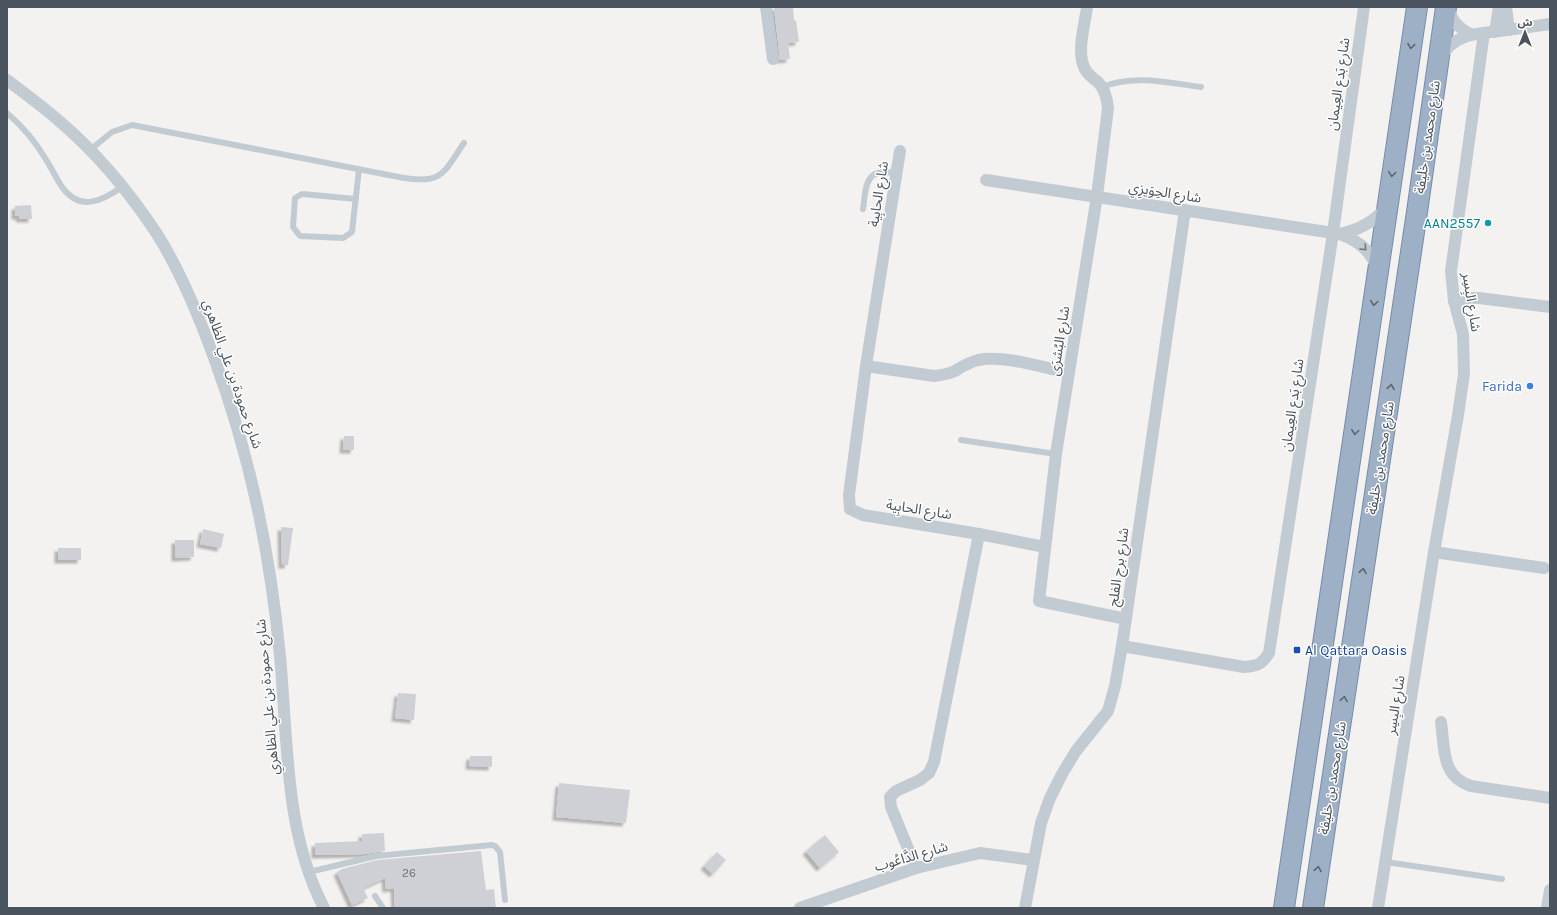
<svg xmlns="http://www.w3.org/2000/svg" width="1557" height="915" viewBox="0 0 1557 915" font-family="Karla,'Noto Sans Arabic',sans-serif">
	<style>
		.building { fill: #cfd0d5; filter: url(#shadow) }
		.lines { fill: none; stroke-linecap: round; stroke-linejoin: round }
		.trunk-casing { stroke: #768caa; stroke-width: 22 }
		.service { stroke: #c3cbd2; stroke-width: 6 }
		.minor { stroke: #c3cbd2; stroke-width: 12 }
		.trunk { stroke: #9eb0c6; stroke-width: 20 }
		.oneway { stroke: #5b6673 }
		.oneway2 { stroke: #6e7881 }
		.culture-dot { fill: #0f9aa8; stroke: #fff; stroke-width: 1.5 }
		.shop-dot { fill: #3f7fe0; stroke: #fff; stroke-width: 1.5 }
		.transit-dot { fill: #1a4fb4; stroke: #fff; stroke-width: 1.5 }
		.labels { text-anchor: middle; stroke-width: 3; stroke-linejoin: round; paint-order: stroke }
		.number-label { font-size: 12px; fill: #6b737c }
		.street-label { font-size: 14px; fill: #4a545e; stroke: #fff }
		.culture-label { font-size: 14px; fill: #0d838f; stroke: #fff; text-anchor: end }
		.shop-label { font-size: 14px; fill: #366cbe; stroke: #fff; text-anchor: end }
		.transit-label { font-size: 14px; fill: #164399; stroke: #fff; text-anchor: start }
	</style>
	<defs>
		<filter id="shadow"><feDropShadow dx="-3.5" dy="3.5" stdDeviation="1" flood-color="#0004"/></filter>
	</defs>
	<rect width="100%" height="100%" fill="#f4f2f1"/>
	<g class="building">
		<polygon points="774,7 793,7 794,21 796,20 799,42 788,43 790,59 780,60"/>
		<polygon points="31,205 32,219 20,219 19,216 15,216 15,206"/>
		<polygon points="344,436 354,436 354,450 343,450"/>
		<polygon points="281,527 293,528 288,565 282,565"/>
		<polygon points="203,529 224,534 221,548 200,544"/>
		<polygon points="175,540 194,540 194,557 175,558"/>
		<rect x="58" y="548" width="23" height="12"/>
		<polygon points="398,693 416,694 414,720 395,718"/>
		<polygon points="470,756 492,756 492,767 469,766"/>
		<polygon points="559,783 630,790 626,823 556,817"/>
		<polygon points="384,833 385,851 364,854 315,855 315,843 362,841 362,834"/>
		<polygon points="825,835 839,852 820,868 806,851"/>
		<polygon points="481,851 486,890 494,889 496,908 395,908 394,888 386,889 385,878 363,888 368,898 352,905 337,872 342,869 377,860"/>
		<polygon points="717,852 726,860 713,874 704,866"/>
	</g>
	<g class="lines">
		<defs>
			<g id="trunk">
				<polyline points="1284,908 1417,7"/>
				<polyline points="1313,908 1417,212 1446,7"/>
			</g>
		</defs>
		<use href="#trunk" class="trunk-casing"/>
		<g class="service">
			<path d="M1102,87c32,-13 67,-4 99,0"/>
			<path d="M7,113c15,13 28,28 38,45 6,9 11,20 17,29 18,25 40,14 60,0"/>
			<path d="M90,150l22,-18 20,-7 272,53c39,6 40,-6 60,-35"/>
			<polyline points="356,199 302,194 295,198 293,227 300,236 343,238 352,232 359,169"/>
			<path d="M863,209c2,-11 1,-33 15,-36 5,-2 13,0 19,0"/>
			<polyline points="961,440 1056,454"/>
			<polyline points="1386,862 1502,879"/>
			<polyline points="309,872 376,856 492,845 495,846 500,852 505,900"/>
			<polyline points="375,896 383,908"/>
		</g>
		<g class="minor">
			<polyline points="766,7 773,59"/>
			<path d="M1087,7c-2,17 -11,46 -2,62 3,6 8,9 13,13 7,7 9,16 10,26l-11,88 -41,258 -17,147 87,18"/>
			<path d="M1448,7c3,13 11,22 23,27"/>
			<polyline points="1506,7 1509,30"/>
			<polyline points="1495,32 1499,7"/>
			<path d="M1440,57c18,-26 39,-23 67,-27 14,-2 29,-4 43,-6"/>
			<path d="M7,80c17,13 35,26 51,40 38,32 72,73 99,114 24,38 41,80 56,121 37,100 57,196 67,301 8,84 4,175 44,252"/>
			<polyline points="900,151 866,366 849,495 850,509 863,515 979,534 934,762 929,773 920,780 896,791 890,797 891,807 916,868"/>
			<path d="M986,180l354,54c17,6 31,16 37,35"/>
			<path d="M1340,234c19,-4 34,-12 47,-27"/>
			<polyline points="1454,301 1470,298 1479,298 1550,307"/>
			<path d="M866,366l68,10c8,-1 15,-2 21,-5 8,-5 14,-9 23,-11 26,-5 64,7 91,13"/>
			<polyline points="979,534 1045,547"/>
			<polyline points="1434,552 1544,568"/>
			<path d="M1122,646l122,21c14,-1 18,-3 25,-14l64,-420 31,-226"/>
			<path d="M1441,722c4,28 0,54 30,64l79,12"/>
			<polyline points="800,908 916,868 980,853 1033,860"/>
			<polyline points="1025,908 1041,823 1050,798 1062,774 1076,751 1108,711 1115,686 1122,646 1185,210"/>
			<polyline points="1378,908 1434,552 1458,415 1464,374 1463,334 1454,301 1451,271 1484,33"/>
			<polyline points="1547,908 1550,890"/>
		</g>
		<use href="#trunk" class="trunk"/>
	</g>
	<defs><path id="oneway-chevron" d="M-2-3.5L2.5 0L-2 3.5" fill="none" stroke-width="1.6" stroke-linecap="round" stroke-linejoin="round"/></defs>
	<g class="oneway">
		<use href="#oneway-chevron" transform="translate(1411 46) rotate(99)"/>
		<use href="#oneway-chevron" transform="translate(1392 174) rotate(98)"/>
		<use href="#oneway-chevron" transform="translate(1374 303) rotate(98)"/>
		<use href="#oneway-chevron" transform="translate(1391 387) rotate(-81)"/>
		<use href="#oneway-chevron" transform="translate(1355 432) rotate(98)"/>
		<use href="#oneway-chevron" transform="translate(1363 571) rotate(-81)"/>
		<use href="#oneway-chevron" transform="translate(1344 699) rotate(-81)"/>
		<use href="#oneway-chevron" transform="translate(1318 869) rotate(-81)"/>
	</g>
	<use class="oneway2" href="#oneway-chevron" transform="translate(1364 248) rotate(47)"/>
	<circle class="culture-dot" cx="1488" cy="223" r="4"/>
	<circle class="shop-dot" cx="1530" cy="386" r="4"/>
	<rect class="transit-dot" x="1293" y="646" width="8" height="8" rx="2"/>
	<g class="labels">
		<g class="number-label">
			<text x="409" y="877">26</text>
		</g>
		<g class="street-label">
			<text transform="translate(1338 84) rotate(-82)" y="5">شارع بَدع العِيمان</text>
			<text transform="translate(1427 137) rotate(-82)" y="5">شارع محمد بن خليفة</text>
			<text transform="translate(1165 192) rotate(9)" y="5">شارع الحِوَيزِي</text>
			<text transform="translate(878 194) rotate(-81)" y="5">شارع الحابِية</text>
			<text transform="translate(1472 302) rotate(81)" y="5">شارع البِسِر</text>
			<text transform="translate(1059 341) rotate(-81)" y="5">شارع البُشرَى</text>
			<text transform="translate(233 374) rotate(71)" y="5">شارع حمودة بن علي الظاهري</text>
			<text transform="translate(1292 405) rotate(-82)" y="5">شارع بَدع العِيمان</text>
			<text transform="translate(1380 458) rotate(-81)" y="5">شارع محمد بن خليفة</text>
			<text transform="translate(919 509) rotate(9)" y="5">شارع الحابِية</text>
			<text transform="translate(1118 567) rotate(-82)" y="5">شارع برج الفلج</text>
			<text transform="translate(267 697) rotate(-95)" y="5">شارع حمودة بن علي الظاهري</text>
			<text transform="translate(1395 705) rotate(-81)" y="5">شارع البِسِر</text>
			<text transform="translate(1332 778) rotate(-81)" y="5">شارع محمد بن خليفة</text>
			<text transform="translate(911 856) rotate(-16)" y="5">شارع الدَّاعُوب</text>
		</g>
		<g class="culture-label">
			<text x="1480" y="228">AAN2557</text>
		</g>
		<g class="shop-label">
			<text x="1522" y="391">Farida</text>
		</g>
		<g class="transit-label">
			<text x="1305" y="655">Al Qattara Oasis</text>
		</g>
	</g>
	<rect width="1557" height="915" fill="none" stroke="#4a545e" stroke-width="16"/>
	<g transform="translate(1525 32)" stroke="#ffffff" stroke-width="3" paint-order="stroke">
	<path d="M0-3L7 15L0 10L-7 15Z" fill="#4a545e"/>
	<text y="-6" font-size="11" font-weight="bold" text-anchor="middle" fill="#4a545e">ش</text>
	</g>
</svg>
